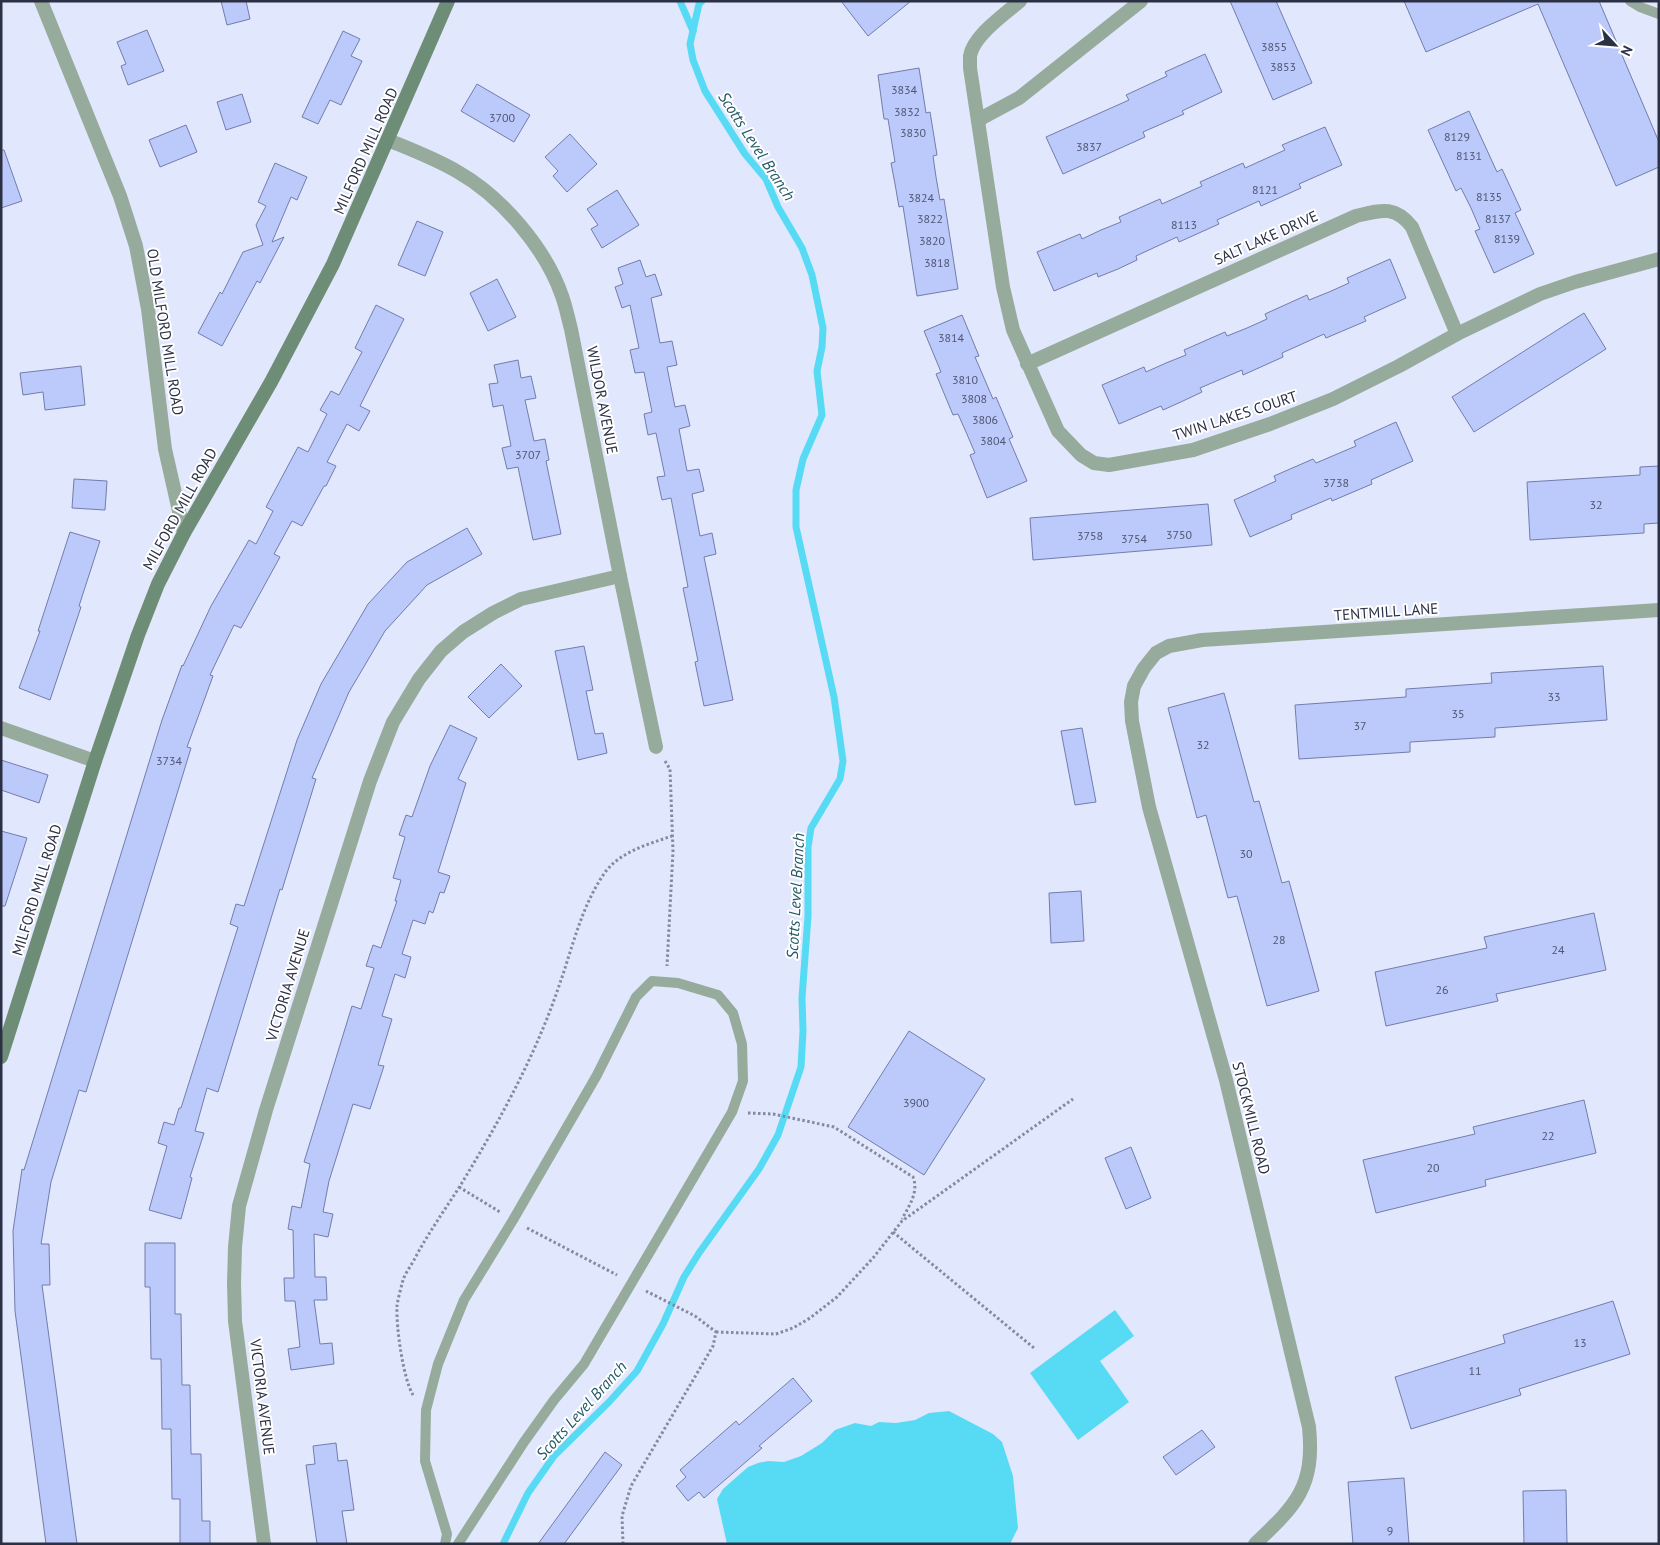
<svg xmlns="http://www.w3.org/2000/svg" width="1660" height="1545" viewBox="0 0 1660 1545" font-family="'PT Sans',sans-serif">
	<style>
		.water { fill: #57dbf5 }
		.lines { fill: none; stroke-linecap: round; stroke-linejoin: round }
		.stream { stroke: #57dbf5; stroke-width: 7 }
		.building { fill: #bcc9fb; stroke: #727dac }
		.path { stroke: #858a9f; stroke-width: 3; stroke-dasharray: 2.5 2.5; stroke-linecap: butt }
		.service { stroke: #96ab9b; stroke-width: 10 }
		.minor { stroke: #96ab9b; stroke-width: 14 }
		.secondary { stroke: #6e8d76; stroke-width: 14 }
		.labels { text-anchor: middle; stroke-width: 4; stroke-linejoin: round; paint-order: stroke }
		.number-label { font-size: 12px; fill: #4f5672 }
		.street-label { font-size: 15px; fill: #2b3044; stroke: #fff }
		.water-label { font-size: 16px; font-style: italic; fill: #245b66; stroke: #fff }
	</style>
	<rect width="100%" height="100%" fill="#e1e7fc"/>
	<g class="water">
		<polygon points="1115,1310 1134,1336 1100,1361 1129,1402 1078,1440 1030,1373"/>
		<polygon points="949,1411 993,1434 1002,1442 1013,1476 1018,1528 1010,1544 727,1544 717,1499 723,1489 748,1467 758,1463 768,1461 784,1462 801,1456 822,1443 835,1430 855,1423 871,1426 879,1422 896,1423 915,1420 929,1413"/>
	</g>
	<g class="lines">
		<g class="stream">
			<polyline points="680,1 693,31"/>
			<polyline points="503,1544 528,1493 554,1456 609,1402 637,1371 663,1324 684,1277 699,1253 759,1169 778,1135 801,1067 803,1031 802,998 808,916 808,847 811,828 840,779 843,761 834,697 796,527 796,490 803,459 822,415 817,371 822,347 823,328 812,275 802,248 778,207 766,179 745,154 705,91 693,60 690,44 699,4 702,1"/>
		</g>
	</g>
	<g class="building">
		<polygon points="221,1 246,1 250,19 227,25"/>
		<polygon points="841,1 911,1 868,36"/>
		<polygon points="1230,1 1276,1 1312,83 1273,100"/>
		<polygon points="1404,1 1599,1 1659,142 1659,167 1616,186 1538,4 1426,52"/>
		<polygon points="147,30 164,71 128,85 121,66 126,64 117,42"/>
		<polygon points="343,31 360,39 351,56 362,61 341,105 330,100 318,124 302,117"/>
		<polygon points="1205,54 1222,92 1182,111 1184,114 1143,132 1145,137 1063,174 1046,137 1129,100 1126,95 1167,76 1165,72"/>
		<polygon points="919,68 926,113 930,112 937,155 933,156 936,177 940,200 944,199 958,289 917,296 903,206 899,207 895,184 891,163 895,162 888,119 884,119 878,75"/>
		<polygon points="477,84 530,115 514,142 461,111"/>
		<polygon points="242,94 251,122 226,130 217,102"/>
		<polygon points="1469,111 1497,172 1502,169 1521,210 1515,213 1534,254 1494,273 1475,231 1480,229 1471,208 1461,188 1456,191 1428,130"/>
		<polygon points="186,125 197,152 160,167 149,140"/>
		<polygon points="1325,127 1342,165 1299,184 1301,188 1261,206 1259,201 1217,220 1219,224 1179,242 1177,237 1136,256 1137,260 1118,269 1098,277 1097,273 1054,291 1037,252 1080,234 1082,239 1101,230 1121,222 1119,217 1160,199 1162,204 1202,186 1200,182 1243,163 1245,168 1285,150 1282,145"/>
		<polygon points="570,134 597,164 567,192 553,176 558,171 545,157"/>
		<polygon points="1,150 4,150 22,201 1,208"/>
		<polygon points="275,163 307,177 297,200 291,197 272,242 284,237 260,283 257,281 222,346 198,333 220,292 222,294 243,252 263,245 256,225 266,206 258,202"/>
		<polygon points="617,190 639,225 602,248 591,229 598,225 587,209"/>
		<polygon points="417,221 443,232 425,276 398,265"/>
		<polygon points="1390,259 1406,298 1364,317 1366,321 1326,338 1324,334 1302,344 1282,353 1283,357 1243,375 1242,370 1200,388 1202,392 1183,401 1163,410 1161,406 1119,424 1102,385 1144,367 1146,372 1166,363 1186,355 1184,350 1225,332 1227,336 1247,328 1267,319 1265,314 1307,295 1309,300 1329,292 1349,283 1347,278"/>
		<polygon points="640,260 646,277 655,274 662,295 651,298 660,343 672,341 677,365 667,367 675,407 685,405 690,426 679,429 687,471 699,469 704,491 692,494 700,536 712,533 716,554 704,557 733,700 704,706 695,662 698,661 683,588 688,587 671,498 662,500 657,477 665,476 656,433 648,435 644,414 652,412 644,372 635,373 630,350 639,348 630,305 622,308 615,287 623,284 618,268"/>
		<polygon points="497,279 516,317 488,331 470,293"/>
		<polygon points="376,305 404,319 360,406 370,411 359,431 347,424 327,462 336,466 326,486 324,486 302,526 292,521 274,554 280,557 241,628 234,625 210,675 213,676 187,747 191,748 86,1092 79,1090 51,1182 41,1244 49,1244 50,1285 42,1285 77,1544 46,1544 15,1311 13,1231 22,1169 24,1170 162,720 182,665 183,666 211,606 249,540 256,544 273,511 266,507 298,447 308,452 327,414 320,410 331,391 339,395 362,352 355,348"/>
		<polygon points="1584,313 1606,349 1474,432 1452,397"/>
		<polygon points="962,315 979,356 975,357 993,399 996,397 1013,437 1009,439 1027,481 987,498 970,455 975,453 966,432 958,414 953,415 936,374 941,372 924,331"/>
		<polygon points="518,360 521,378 531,376 536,398 525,400 534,441 545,439 549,460 546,461 561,534 533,540 518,467 507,469 502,448 511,446 503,405 493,407 489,384 498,383 494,365"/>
		<polygon points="81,366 85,405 45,410 43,392 23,395 20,373"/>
		<polygon points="1396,422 1413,461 1371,480 1372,484 1332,501 1331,498 1291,515 1292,519 1250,537 1234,500 1276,481 1274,476 1313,459 1316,463 1356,446 1354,441"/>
		<polygon points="1659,466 1659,523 1644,524 1644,533 1530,540 1527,482 1640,475 1640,467"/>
		<polygon points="74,479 107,481 105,510 72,508"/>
		<polygon points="1208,504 1212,545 1033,560 1030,518"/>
		<polygon points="467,528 482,554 427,585 385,631 349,692 312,778 316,779 282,890 280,889 218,1092 207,1088 195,1131 204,1133 190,1177 192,1178 181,1219 149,1210 167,1146 158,1143 164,1122 174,1125 179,1108 181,1108 238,927 230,924 236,904 244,906 297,740 321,684 368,604 407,562"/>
		<polygon points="70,532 100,541 79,606 81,607 50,700 19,688 40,631 38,631"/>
		<polygon points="584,646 593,690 586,691 595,734 603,733 607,753 578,760 555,651"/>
		<polygon points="501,664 522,686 489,718 468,697"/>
		<polygon points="1603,666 1607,720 1495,728 1495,737 1410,742 1410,752 1299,759 1295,705 1406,697 1406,689 1492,683 1491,673"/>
		<polygon points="1224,693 1254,802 1259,801 1282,883 1289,881 1319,991 1267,1006 1237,896 1228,898 1206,815 1197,818 1168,708"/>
		<polygon points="450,725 477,738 458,779 466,783 438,872 450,876 444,893 440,892 433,913 429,911 425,924 413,920 402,954 411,957 405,978 395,974 382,1016 392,1019 378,1065 384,1066 370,1109 353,1104 329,1181 323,1212 333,1214 328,1237 314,1234 315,1277 326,1277 327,1300 314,1300 320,1344 332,1343 334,1364 291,1370 288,1349 300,1347 295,1301 285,1301 284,1278 294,1278 293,1230 288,1229 292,1206 301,1208 310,1164 304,1162 352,1006 361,1009 374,968 366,966 373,945 381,948 397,901 395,901 401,880 393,878 405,837 399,835 406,815 412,817 430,766"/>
		<polygon points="1082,728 1096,802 1075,805 1061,731"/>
		<polygon points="1,760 48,775 39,803 1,790"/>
		<polygon points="1,831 27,838 5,906 1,906"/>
		<polygon points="1081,891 1084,941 1051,943 1049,893"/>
		<polygon points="1594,913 1606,970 1496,994 1498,1001 1386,1026 1375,972 1487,948 1484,937"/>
		<polygon points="909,1031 985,1079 924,1175 848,1127"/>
		<polygon points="1584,1100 1596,1153 1485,1180 1486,1186 1376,1213 1363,1160 1475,1134 1473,1127"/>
		<polygon points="1131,1147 1151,1198 1126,1209 1105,1158"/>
		<polygon points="145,1243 175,1243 175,1314 181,1314 182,1385 190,1385 191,1454 201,1454 202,1521 210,1521 210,1544 180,1544 180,1499 172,1499 171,1429 162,1429 161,1359 151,1359 150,1287 145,1287"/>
		<polygon points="1613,1301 1630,1354 1519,1389 1521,1395 1411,1429 1395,1377 1505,1343 1503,1335"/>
		<polygon points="793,1378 812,1401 759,1446 762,1448 704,1498 699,1492 688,1501 676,1486 686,1477 680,1470 736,1421 739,1425"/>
		<polygon points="1202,1430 1215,1447 1176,1475 1163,1457"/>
		<polygon points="336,1443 338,1461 347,1460 354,1510 342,1511 347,1544 317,1544 306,1465 315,1464 313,1446"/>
		<polygon points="605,1452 622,1465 564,1544 538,1544"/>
		<polygon points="1404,1478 1409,1544 1353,1544 1348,1482"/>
		<polygon points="1566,1490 1567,1544 1524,1544 1523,1491"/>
	</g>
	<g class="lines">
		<g class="path">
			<polyline points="665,761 670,769 673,851 667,966"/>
			<path d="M748,1113l25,1 61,13 79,50c6,15 -4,29 -11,42"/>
			<polyline points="459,1187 500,1212"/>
			<polyline points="527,1228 617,1275"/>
			<polyline points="893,1232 1034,1348"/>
			<polyline points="716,1332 776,1334 793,1328 810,1318 837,1297 873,1258 902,1221 1073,1099"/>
			<path d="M413,1395c-10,-17 -17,-68 -16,-89 1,-8 4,-18 6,-26 2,-6 7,-13 11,-20 13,-25 30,-49 46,-74 39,-64 76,-131 100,-203 13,-37 22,-79 46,-112 16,-20 43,-27 66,-35"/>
			<polyline points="623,1544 622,1516 631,1486 713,1346 716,1332 695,1316 646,1291"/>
		</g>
		<g class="service">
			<polyline points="1630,1 1640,7 1659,14"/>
			<polyline points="445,1544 447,1534 425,1461 426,1410 438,1364 464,1300 513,1220 597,1075 636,997 652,981 678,983 718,995 733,1013 742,1044 743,1081 732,1112 584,1364 554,1400 524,1442 458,1544"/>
		</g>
		<g class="minor">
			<polyline points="41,1 120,196 136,246 148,309 165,449 184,533"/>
			<path d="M1020,1c-15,13 -47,35 -50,55 0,4 0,8 0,12l33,219 10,43 45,101 23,24 13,8 15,2 84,-15 77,-26 63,-25 66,-33 58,-32 83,-40 35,-12 84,-23"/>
			<polyline points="978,120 1019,98 1141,1"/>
			<path d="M388,140c24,10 48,19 70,32 44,25 88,77 104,124 4,11 6,22 9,33l49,247 36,171"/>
			<path d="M1027,364l329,-148c25,-6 39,-11 56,11l45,107"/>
			<polyline points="1,728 95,761"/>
			<polyline points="264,1544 235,1321 234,1283 235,1247 239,1206 266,1110 370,781 393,722 419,679 441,651 463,632 493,613 521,599 620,576"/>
			<path d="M1255,1544c41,-39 60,-57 54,-117l-83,-347 -77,-273 -17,-86 -1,-19 3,-16 10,-18 12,-15 13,-7 33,-6 457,-30"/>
		</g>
		<polyline class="secondary" points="1,1057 95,761 138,635 158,584 184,533 271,382 333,264 448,1"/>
	</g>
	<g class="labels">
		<g class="number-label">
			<text x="1274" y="51">3855</text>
			<text x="1283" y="71">3853</text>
			<text x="904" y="94">3834</text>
			<text x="907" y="116">3832</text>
			<text x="502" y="122">3700</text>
			<text x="913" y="137">3830</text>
			<text x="1457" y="141">8129</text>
			<text x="1089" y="151">3837</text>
			<text x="1469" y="160">8131</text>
			<text x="1265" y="194">8121</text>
			<text x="1489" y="201">8135</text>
			<text x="921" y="202">3824</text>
			<text x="930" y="223">3822</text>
			<text x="1498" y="223">8137</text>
			<text x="1184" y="229">8113</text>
			<text x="1507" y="243">8139</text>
			<text x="932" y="245">3820</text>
			<text x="937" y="267">3818</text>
			<text x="951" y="342">3814</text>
			<text x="965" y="384">3810</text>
			<text x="974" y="403">3808</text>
			<text x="985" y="424">3806</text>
			<text x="993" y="445">3804</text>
			<text x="528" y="459">3707</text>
			<text x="1336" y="487">3738</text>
			<text x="1596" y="509">32</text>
			<text x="1179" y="539">3750</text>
			<text x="1090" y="540">3758</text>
			<text x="1134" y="543">3754</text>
			<text x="1554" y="701">33</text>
			<text x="1458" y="718">35</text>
			<text x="1360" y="730">37</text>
			<text x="1203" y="749">32</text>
			<text x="169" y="765">3734</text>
			<text x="1246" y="858">30</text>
			<text x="1279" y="944">28</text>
			<text x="1558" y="954">24</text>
			<text x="1442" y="994">26</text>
			<text x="916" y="1107">3900</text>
			<text x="1548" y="1140">22</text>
			<text x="1433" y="1172">20</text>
			<text x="1580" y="1347">13</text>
			<text x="1475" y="1375">11</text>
			<text x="1390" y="1535">9</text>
		</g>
		<g class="street-label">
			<text transform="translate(366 151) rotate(-66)" y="5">MILFORD MILL ROAD</text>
			<text transform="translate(1266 238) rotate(-24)" y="5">SALT LAKE DRIVE</text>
			<text transform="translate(165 332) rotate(81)" y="5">OLD MILFORD MILL ROAD</text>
			<text transform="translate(602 400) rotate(79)" y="5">WILDOR AVENUE</text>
			<text transform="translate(1235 416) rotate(-18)" y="5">TWIN LAKES COURT</text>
			<text transform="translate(180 509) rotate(-61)" y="5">MILFORD MILL ROAD</text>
			<text transform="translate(1386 612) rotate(-4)" y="5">TENTMILL LANE</text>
			<text transform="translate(37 890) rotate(-73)" y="5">MILFORD MILL ROAD</text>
			<text transform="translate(288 985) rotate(-73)" y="5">VICTORIA AVENUE</text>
			<text transform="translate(1251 1118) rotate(76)" y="5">STOCKMILL ROAD</text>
			<text transform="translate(262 1397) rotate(83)" y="5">VICTORIA AVENUE</text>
		</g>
		<g class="water-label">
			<text transform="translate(757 146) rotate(57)" y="6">Scotts Level Branch</text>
			<text transform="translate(795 896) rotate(-87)" y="6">Scotts Level Branch</text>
			<text transform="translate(581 1410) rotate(-48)" y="6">Scotts Level Branch</text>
		</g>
	</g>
	<rect width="1660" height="1545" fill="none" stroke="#2b3044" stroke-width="5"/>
	<g transform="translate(1615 45) rotate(116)" stroke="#ffffff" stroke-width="4" paint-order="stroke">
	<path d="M0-4L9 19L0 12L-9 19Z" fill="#2b3044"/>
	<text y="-8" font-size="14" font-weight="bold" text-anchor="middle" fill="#2b3044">N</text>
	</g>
</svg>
